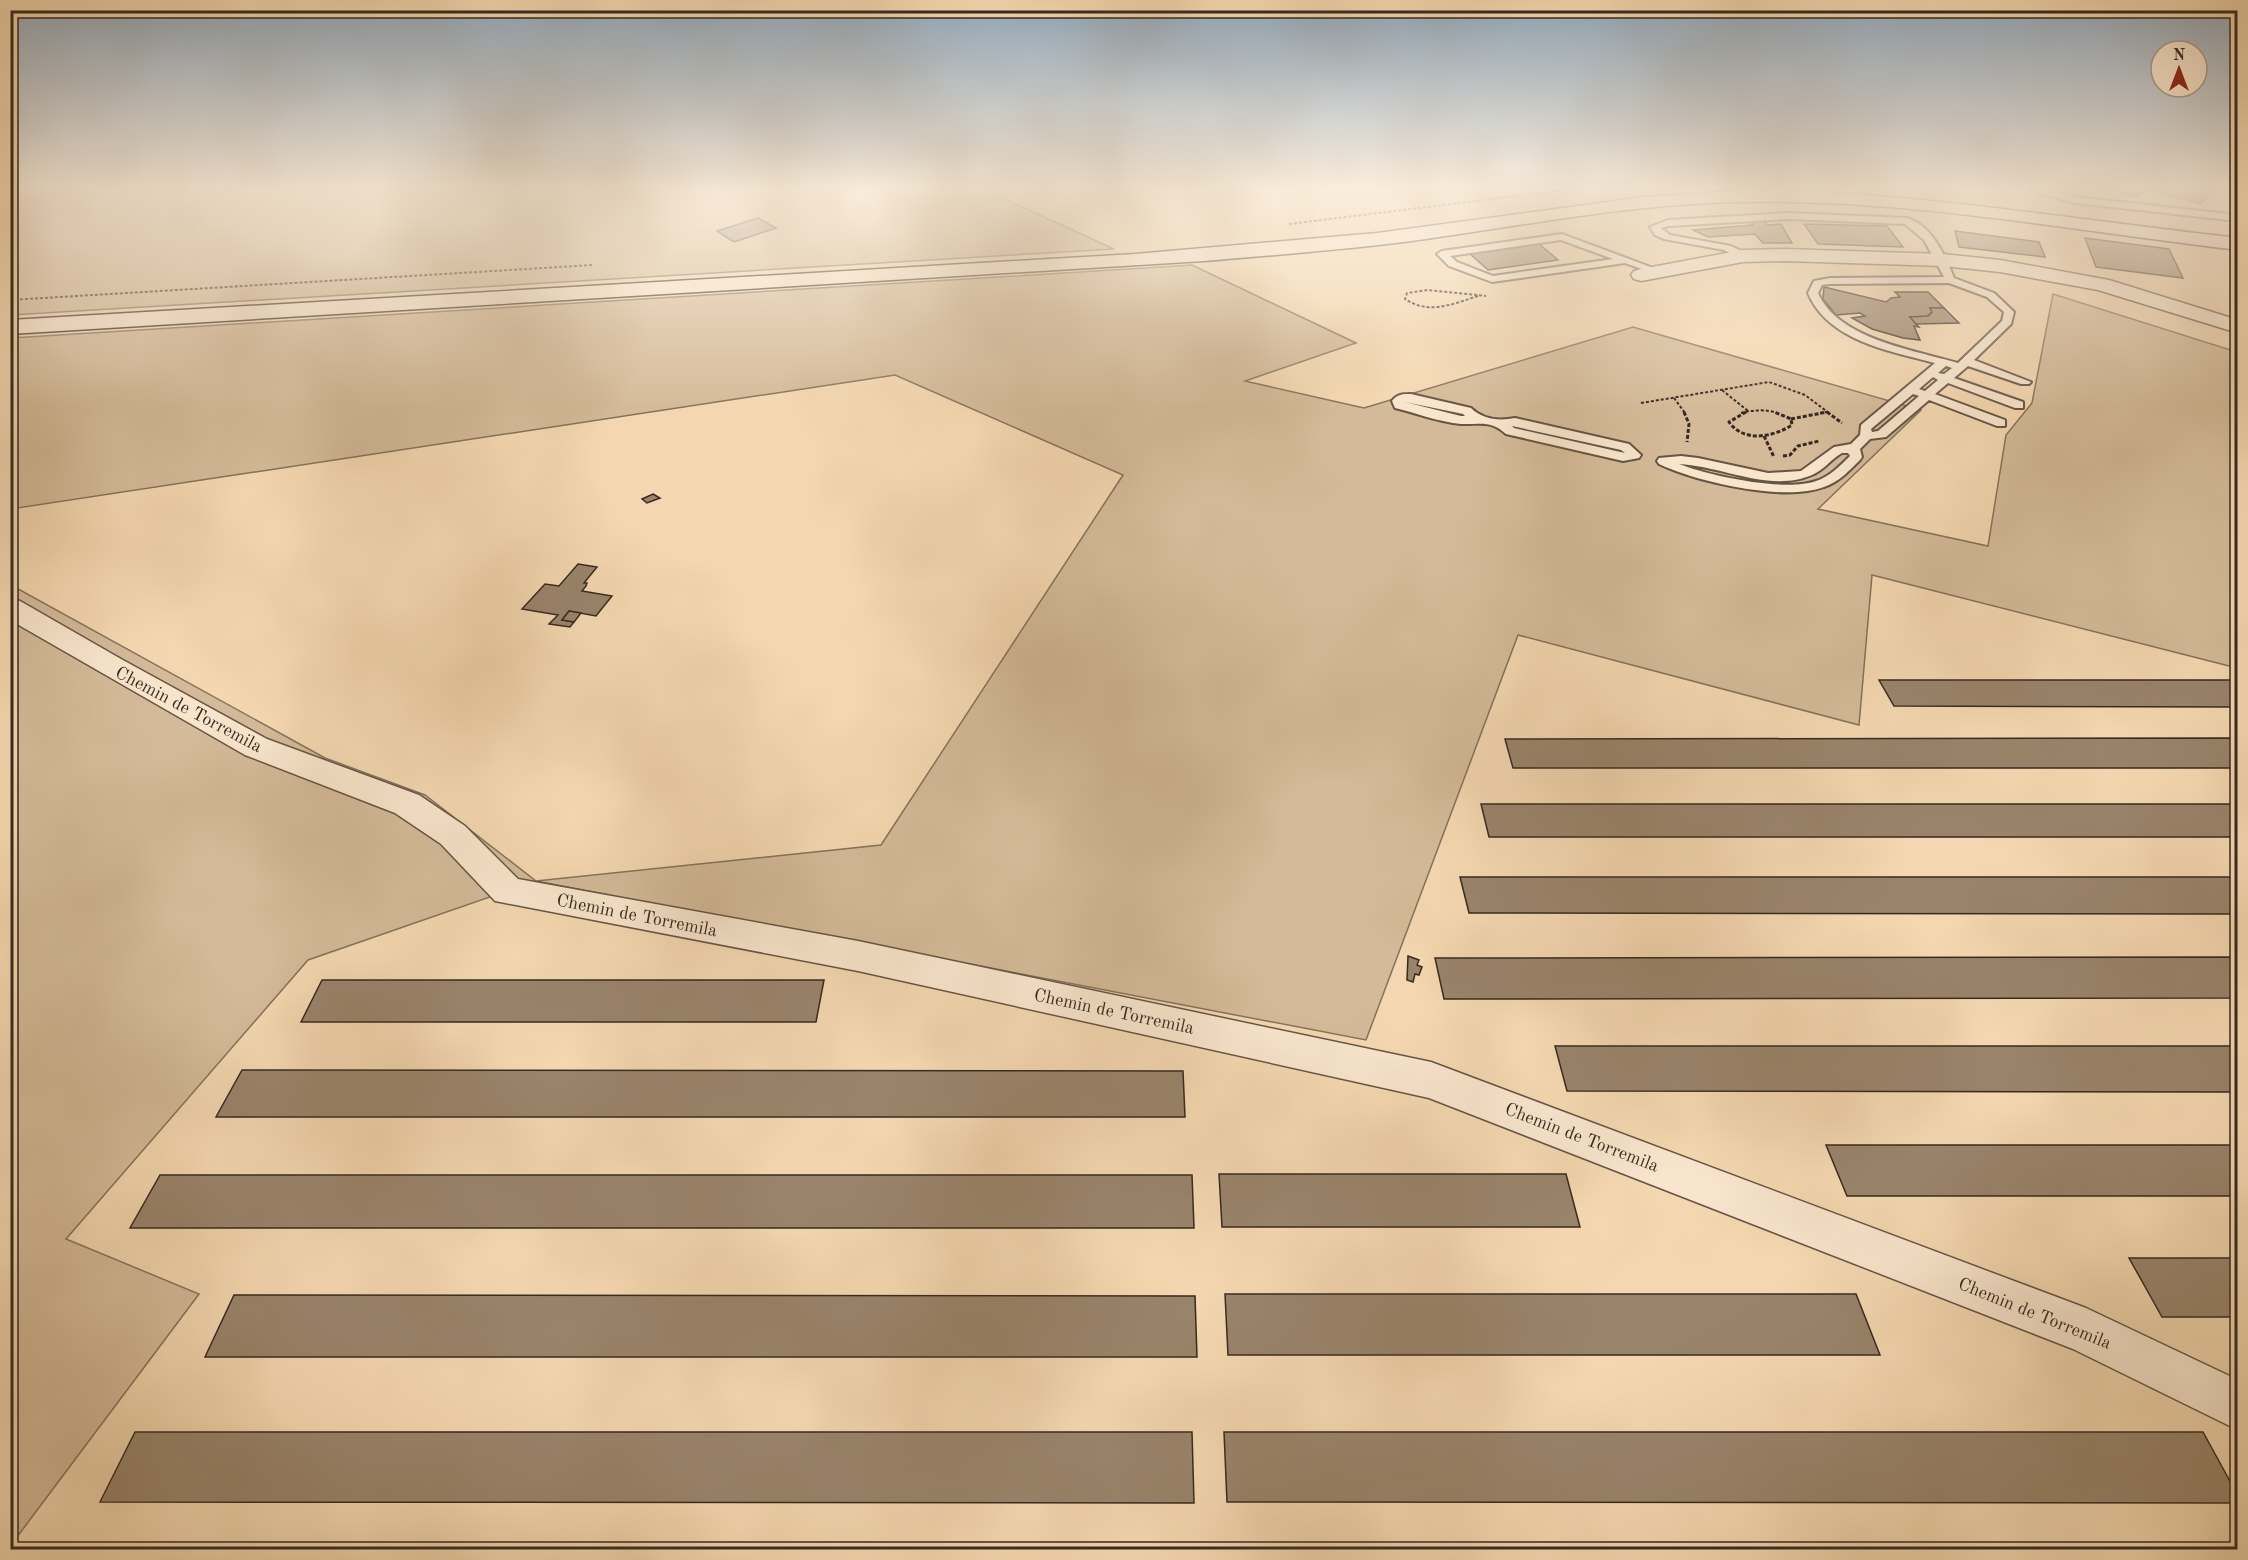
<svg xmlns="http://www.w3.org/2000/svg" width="2248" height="1560" viewBox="0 0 2248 1560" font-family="'Old Standard TT',serif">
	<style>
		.green { fill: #d4ba98; stroke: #85725c; stroke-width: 1.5 }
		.building { fill: #99846b; stroke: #362a21; stroke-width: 1.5 }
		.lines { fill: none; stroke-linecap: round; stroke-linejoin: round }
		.service-casing { stroke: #665545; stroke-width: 4 }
		.minor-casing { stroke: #665545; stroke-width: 3 }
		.secondary-casing { stroke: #362a21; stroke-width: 3 }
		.path-far1 { stroke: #362a21; stroke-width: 2; stroke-dasharray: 3 2; stroke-linecap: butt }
		.path { stroke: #362a21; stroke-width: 3; stroke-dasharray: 4 2; stroke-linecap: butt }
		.service { fill: #f8e5cc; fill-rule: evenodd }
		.minor { fill: #f8e5cc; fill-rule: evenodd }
		.secondary { fill: #f8e5cc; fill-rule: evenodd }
		.labels { text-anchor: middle; stroke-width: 4.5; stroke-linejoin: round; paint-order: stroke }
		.street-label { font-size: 18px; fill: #362a21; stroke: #f8e5cc }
	</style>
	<rect width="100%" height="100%" fill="#f4d7b0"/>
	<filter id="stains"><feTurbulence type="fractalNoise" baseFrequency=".00333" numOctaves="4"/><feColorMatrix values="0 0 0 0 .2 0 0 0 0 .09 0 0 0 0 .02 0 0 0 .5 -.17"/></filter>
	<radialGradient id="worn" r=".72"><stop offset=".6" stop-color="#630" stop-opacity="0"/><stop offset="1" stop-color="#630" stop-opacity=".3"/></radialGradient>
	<g class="green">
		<polygon points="11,190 985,190 1114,249 11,315"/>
		<polygon points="1192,265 1356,343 1245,381 1364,408 1633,327 1921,410 1818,509 1988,546 2006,435 2032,403 2053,294 2237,352 2237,668 1872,575 1859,725 1518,635 1366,1040 536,881 308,960 66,1239 199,1294 11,1545 11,585 325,758 425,795 536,881 881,845 1123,475 895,375 11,509 11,338"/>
	</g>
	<g class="building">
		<polygon points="2112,190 2144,190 2138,197"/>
		<polygon points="2146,190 2213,190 2201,204"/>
		<polygon points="758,218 776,228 734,242 717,231"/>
		<polygon points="1762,220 1768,225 1781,224 1792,243 1763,243 1755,234 1708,237 1693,230 1753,225 1750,221"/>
		<polygon points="1804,224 1887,226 1903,247 1818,244"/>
		<polygon points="1955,231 2039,242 2045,257 1959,247"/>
		<polygon points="2085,238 2169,249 2183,278 2096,267"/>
		<polygon points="1538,243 1558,260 1488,270 1469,253"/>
		<polygon points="1824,287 1886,302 1891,298 1900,297 1895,292 1928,292 1944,308 1930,308 1932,312 1926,317 1910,317 1919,327 1914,326 1920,340 1903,338 1872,329 1852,318 1865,316 1860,313 1836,315 1823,299"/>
		<polygon points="1930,308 1944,308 1959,323 1916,324 1910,317 1928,316 1932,312"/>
		<polygon points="653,494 660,498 647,503 642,499"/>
		<polygon points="578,564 597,567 584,583 587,583 586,586 582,591 612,596 596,616 569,611 562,620 574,622 570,627 549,624 558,615 522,609 545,584 559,586"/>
		<polygon points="569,611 581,613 574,622 562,620"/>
		<polygon points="1879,680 2238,680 2238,707 1894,706"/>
		<polygon points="2238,738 2238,768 1513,768 1505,739"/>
		<polygon points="1481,804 2238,804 2238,837 1489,837"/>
		<polygon points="1460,877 2238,877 2238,914 1469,913"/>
		<polygon points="1408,956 1419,960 1417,965 1422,967 1419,975 1415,974 1413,982 1407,980"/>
		<polygon points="2238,957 2238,998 1444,999 1435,958"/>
		<polygon points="322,980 824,980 816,1022 301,1022"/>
		<polygon points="1555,1046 2238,1046 2238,1092 1567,1091"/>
		<polygon points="242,1070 1183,1071 1185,1117 216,1117"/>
		<polygon points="1826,1145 2238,1145 2238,1196 1847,1196"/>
		<polygon points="1219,1174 1566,1174 1580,1227 1222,1227"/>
		<polygon points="160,1175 1192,1175 1194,1228 130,1228"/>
		<polygon points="2129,1258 2238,1258 2238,1317 2162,1317"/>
		<polygon points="1225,1294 1856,1294 1880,1355 1228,1355"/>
		<polygon points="234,1295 1195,1296 1197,1357 205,1357"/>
		<polygon points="135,1432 1192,1432 1194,1503 100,1502"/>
		<polygon points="1224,1432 2203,1432 2238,1496 2238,1503 1227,1502"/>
	</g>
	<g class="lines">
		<defs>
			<g id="service">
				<polygon points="2030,190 2047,190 2075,197 2238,215 2238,221 2075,203"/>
				<path d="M1788,213l119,5c25,8 38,37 47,60l40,15 20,19 -3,12 -37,36 57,22 -2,2h-8l-53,-18 -14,12 69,24v6h-8l-67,-25 -13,11 70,26v6h-8l-68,-26 -43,37 -16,2 -10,10 2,8 -2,3c-10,10 -21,22 -36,27 -40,15 -127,-5 -165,-23l-2,-3 2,-3 22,-2 17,2 70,15 33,-2 33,-24 17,-3 9,-9 1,-10 74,-62c-45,-12 -107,-22 -127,-70l6,-12 16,-3 114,-1 -20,-37 -19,-16 -117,-5 -119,7 -8,2 9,7 61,11 16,8v4h-8l-15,-8 -60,-11 -9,-4 -5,-8 18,-7zM1949,283l38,14 17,15 -2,9 -44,42c-44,-13 -120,-24 -140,-70l4,-8 8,-1zM1946,366l6,2 -8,6 -6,-1zM1933,377l5,3 -13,11 -6,-2zM1913,394l6,2 -41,35 -6,1 -1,-3zM1842,453h6l2,3c-10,10 -21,21 -34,25 -31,11 -106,-5 -137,-17 43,2 91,29 133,11 12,-5 19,-16 30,-22z"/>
				<path d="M1562,234l102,38 -5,3 -34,-12 -133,19 -43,-16 -12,-12 5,-3zM1561,240l52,19 -120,17 -36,-14 -7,-6z"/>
				<path d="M1411,394l60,14c12,12 29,13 44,10l114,26 12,11 -2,3 -16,3 -117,-27c-16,-15 -27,-9 -45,-10 -22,-2 -45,-11 -66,-16l-3,-7c5,-7 11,-7 19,-7zM1405,402l58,12 2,2h-4zM1512,426l109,24 4,3 -111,-25z"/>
			</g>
			<g id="minor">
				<polygon points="1785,249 1943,254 2000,260 2109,280 2238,320 2238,333 2098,290 2000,272 1943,266 1785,261 1743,262 1641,281 1634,279 1631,275 1634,271 1641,269 1743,250"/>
				<polygon points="10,598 20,601 121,659 267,739 419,795 465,826 518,879 858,941 1431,1062 2086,1308 2238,1380 2238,1430 2073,1349 1429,1098 858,971 495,901 441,844 395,813 245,755 10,620"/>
			</g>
			<path id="secondary" d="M1783,190c153,6 303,31 455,48v12c-166,-19 -332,-52 -499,-48 -110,2 -218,24 -327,39 -69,9 -138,14 -208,20l-1194,73v-14l1125,-66 242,-21 267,-36 93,-6z"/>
		</defs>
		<use href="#service" class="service-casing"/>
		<use href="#minor" class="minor-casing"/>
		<use href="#secondary" class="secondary-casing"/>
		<g class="path-far1">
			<polyline points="1289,224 1565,190"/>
			<path d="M1478,296c-25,8 -49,19 -73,3l2,-6 20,-3 59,6"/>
			<polyline points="10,300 593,265"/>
			<polyline points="1722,390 1748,411"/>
			<polyline points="1674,398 1685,413"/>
			<polyline points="1641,403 1769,382 1805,395 1829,413"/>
			<path d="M1741,413c11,-3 26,-4 36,0"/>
			<polyline points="1820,413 1827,412"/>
		</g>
		<g class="path">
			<polyline points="1684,412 1689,424 1687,442"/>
			<path d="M1746,412l-17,10c15,21 44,15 63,3l-1,-6 -17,-7"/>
			<polyline points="1827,412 1842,423"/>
			<polyline points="1791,419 1827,412"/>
			<polyline points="1764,436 1774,457"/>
			<polyline points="1783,456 1790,455 1798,446 1819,441"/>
		</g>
		<use href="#service" class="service"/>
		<use href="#minor" class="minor"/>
		<use href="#secondary" class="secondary"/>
	</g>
	<linearGradient id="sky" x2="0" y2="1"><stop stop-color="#93aabe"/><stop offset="0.46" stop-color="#faeddb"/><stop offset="1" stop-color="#faeddb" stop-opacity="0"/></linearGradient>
	<rect width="2248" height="409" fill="url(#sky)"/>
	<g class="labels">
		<g class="street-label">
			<text transform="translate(189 709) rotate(28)" y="6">Chemin de Torremila</text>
			<text transform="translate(637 915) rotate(11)" y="6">Chemin de Torremila</text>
			<text transform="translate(1114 1011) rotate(12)" y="6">Chemin de Torremila</text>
			<text transform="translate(1582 1137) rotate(21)" y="6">Chemin de Torremila</text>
			<text transform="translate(2035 1313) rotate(22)" y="6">Chemin de Torremila</text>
		</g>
	</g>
	<rect width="2248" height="1560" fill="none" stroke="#f4d7b0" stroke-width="36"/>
	<rect x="12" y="12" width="2224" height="1536" fill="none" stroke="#362a21" stroke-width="3"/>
	<rect x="18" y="18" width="2212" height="1524" fill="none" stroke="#362a21" stroke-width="1.5"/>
	<g transform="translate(2179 69)"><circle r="28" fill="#f8e5cc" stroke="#aa9a88" stroke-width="1.5"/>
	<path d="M0-4.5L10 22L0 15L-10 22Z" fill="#8f2418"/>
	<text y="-9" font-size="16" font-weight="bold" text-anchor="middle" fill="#362a21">N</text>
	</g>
	<rect width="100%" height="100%" filter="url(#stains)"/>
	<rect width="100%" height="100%" fill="url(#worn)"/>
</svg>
